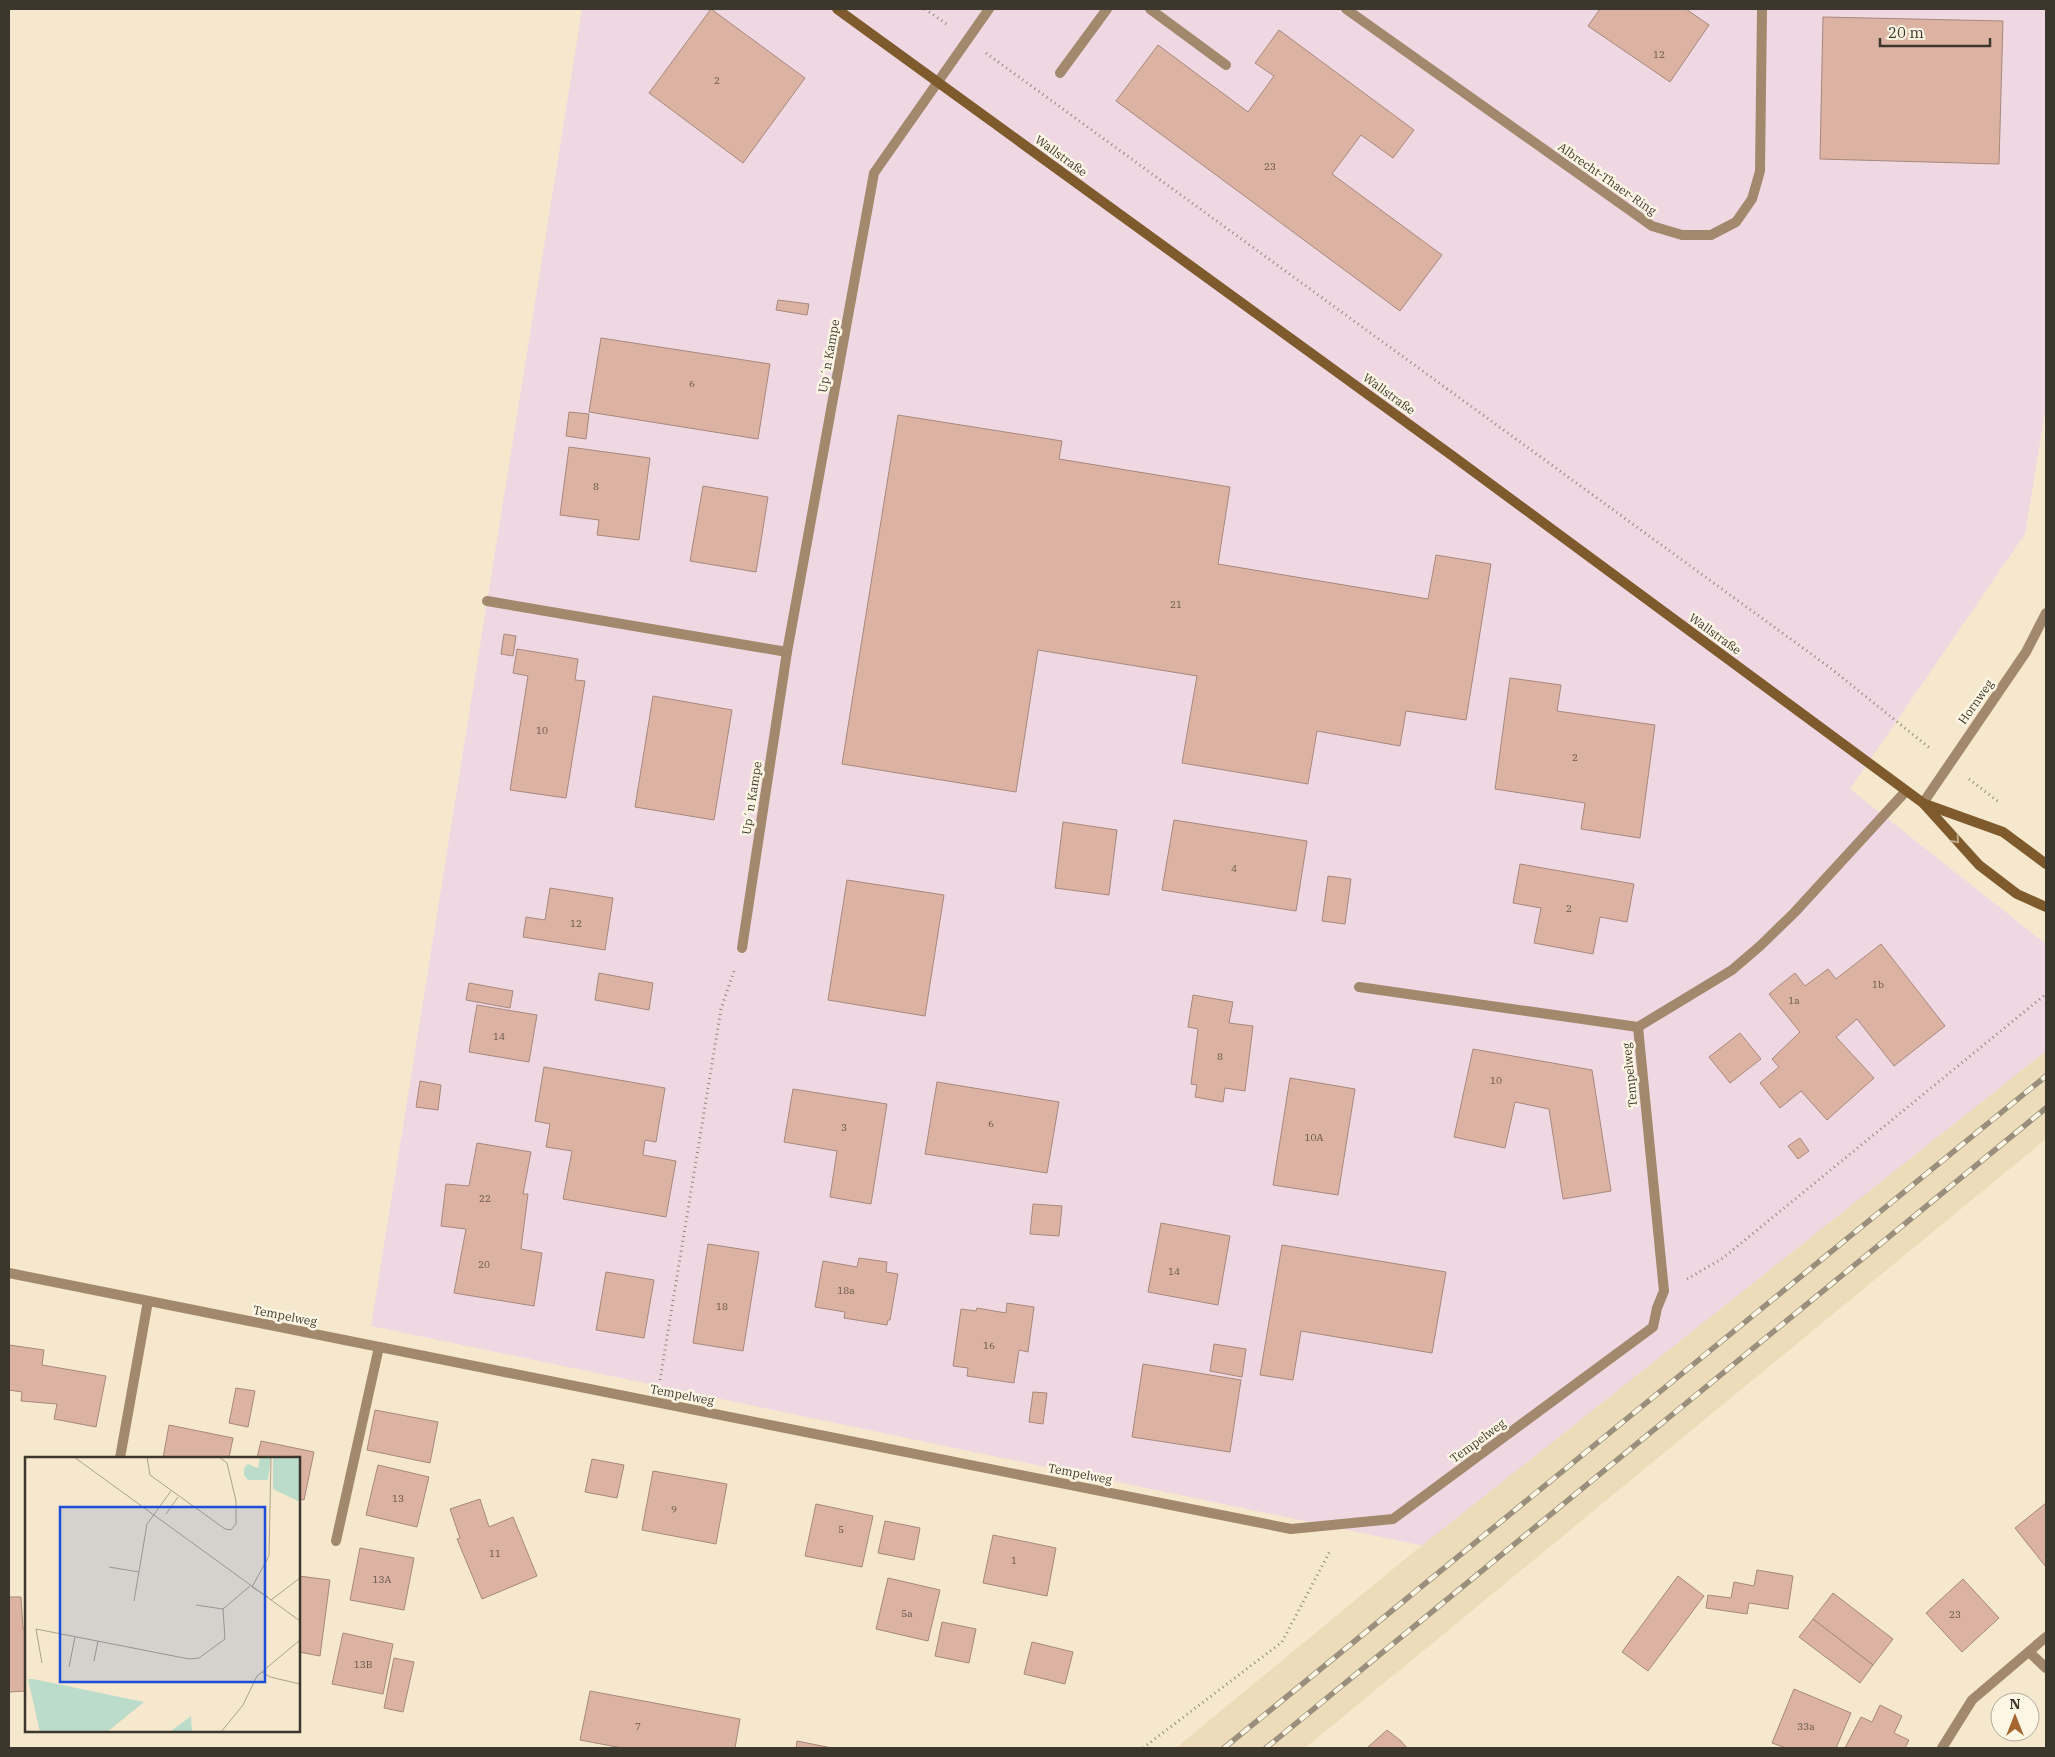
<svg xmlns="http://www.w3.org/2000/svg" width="2055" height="1757" viewBox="0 0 2055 1757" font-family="'IBM Plex Serif',serif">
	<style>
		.commercial { fill: #f0d8e3 }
		.built { fill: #ecdcb9 }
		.building { fill: #dcb3a3; stroke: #a6887d }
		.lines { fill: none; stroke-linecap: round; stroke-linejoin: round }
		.path { stroke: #928976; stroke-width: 3; stroke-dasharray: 1 4; stroke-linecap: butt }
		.lane { stroke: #a2886c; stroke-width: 10 }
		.street { stroke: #a2886c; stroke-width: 10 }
		.secondary { stroke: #7e5a2d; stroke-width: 10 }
		.rail-casing { stroke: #998f7c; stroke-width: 5.5 }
		.rail { stroke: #fef6e5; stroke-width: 4; stroke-dasharray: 11; stroke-linecap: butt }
		.oneway { stroke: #bea889 }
		.labels { text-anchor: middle; stroke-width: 5; stroke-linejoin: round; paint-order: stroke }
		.number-label { font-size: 10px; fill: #64564a }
		.street-label { font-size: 12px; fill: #3c372c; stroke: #fef6e5 }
		.inset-road { fill: none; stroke: #aca18c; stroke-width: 1 }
		.view { fill: #1d4ed8; fill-opacity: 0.15; stroke: #1d4ed8; stroke-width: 2.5 }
		.inset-edge { fill: none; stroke: #3c372c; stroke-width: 2.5 }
	</style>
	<rect width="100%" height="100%" fill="#f6e8cc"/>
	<polygon class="commercial" points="582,9 2046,9 2046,406 2025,534 1850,789 2046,944 2046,1052 1424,1546 371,1326"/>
	<polygon class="built" points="2046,1051 2046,1139 1305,1748 1176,1748 1410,1555"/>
	<g class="building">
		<polygon points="711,9 805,78 743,163 649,93"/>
		<polygon points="1600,9 1686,9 1709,25 1670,82 1588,26"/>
		<polygon points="1823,17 2003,21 1999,164 1820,159"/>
		<polygon points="1279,30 1414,130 1393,158 1361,135 1332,174 1442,255 1400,311 1116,101 1158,45 1248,112 1274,76 1255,63"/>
		<polygon points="778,300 809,304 807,315 776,310"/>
		<polygon points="601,338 770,364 758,439 589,412"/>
		<polygon points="569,412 589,414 586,439 566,436"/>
		<polygon points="898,415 1062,441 1059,459 1230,487 1218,564 1428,599 1436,555 1491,564 1466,720 1406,711 1400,746 1317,731 1308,784 1182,763 1197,676 1038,650 1016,792 842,764"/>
		<polygon points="569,447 650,458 639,540 597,535 599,520 560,515"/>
		<polygon points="703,486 768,497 756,572 690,561"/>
		<polygon points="504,634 516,636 513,656 501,654"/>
		<polygon points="517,649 578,659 575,680 585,681 566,798 510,790 528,676 513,673"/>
		<polygon points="1510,678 1561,685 1557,711 1655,725 1640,838 1581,829 1585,803 1495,789"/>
		<polygon points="653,696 732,710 714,820 635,807"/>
		<polygon points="1174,820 1307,841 1296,911 1162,890"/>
		<polygon points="1063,822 1117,830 1109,895 1055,888"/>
		<polygon points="1520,864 1634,884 1627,922 1600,917 1593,954 1534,943 1541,908 1513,903"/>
		<polygon points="1328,876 1351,879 1345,924 1322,921"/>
		<polygon points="847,880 944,895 925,1016 828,1000"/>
		<polygon points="550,888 613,898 605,950 523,937 526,917 545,920"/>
		<polygon points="1881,944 1945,1026 1894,1066 1857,1019 1836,1037 1874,1078 1827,1120 1801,1091 1780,1108 1760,1083 1779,1067 1772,1059 1800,1032 1769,994 1795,973 1805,986 1828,969 1836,979"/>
		<polygon points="599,973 653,983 649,1010 595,1000"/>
		<polygon points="469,983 513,991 510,1008 466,1000"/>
		<polygon points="1193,995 1233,1002 1229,1023 1253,1026 1245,1091 1225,1088 1223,1102 1195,1097 1197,1085 1191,1084 1198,1029 1188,1027"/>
		<polygon points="477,1005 537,1015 529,1062 469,1052"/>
		<polygon points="1740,1033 1761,1059 1730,1083 1709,1057"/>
		<polygon points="1473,1049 1592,1070 1611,1191 1563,1199 1549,1109 1515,1102 1505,1148 1454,1137"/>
		<polygon points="544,1067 665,1088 656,1142 645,1140 643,1155 676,1161 666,1217 563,1199 572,1151 546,1147 550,1124 535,1121"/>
		<polygon points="1290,1078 1355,1089 1338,1195 1273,1185"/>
		<polygon points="420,1081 441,1085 438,1110 416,1107"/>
		<polygon points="937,1082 1059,1102 1047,1173 925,1154"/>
		<polygon points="793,1089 887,1104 871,1204 830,1197 837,1151 784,1142"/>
		<polygon points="1800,1138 1809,1151 1798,1159 1788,1146"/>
		<polygon points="477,1143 531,1152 523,1194 528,1194 521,1249 542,1253 534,1306 454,1293 466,1229 441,1226 446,1184 469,1186"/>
		<polygon points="1033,1204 1062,1206 1059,1236 1030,1234"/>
		<polygon points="1161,1223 1230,1236 1218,1305 1148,1292"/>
		<polygon points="708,1244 759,1252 743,1351 693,1343"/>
		<polygon points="1282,1245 1446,1272 1432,1353 1301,1331 1293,1380 1260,1375"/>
		<polygon points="859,1258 887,1262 886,1272 898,1274 890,1320 888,1320 887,1325 844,1318 845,1312 815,1307 823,1261 857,1267"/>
		<polygon points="606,1272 654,1280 644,1338 596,1330"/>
		<polygon points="1007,1303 1034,1307 1028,1352 1019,1350 1014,1383 967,1376 968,1368 953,1366 961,1309 976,1311 977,1308 1006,1313"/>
		<polygon points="1214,1344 1246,1349 1242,1377 1210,1371"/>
		<polygon points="9,1345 44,1350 42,1365 106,1376 96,1427 54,1419 57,1404 21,1401 22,1392 9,1390"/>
		<polygon points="1143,1364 1241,1380 1230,1452 1132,1437"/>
		<polygon points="236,1388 255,1391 248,1427 229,1423"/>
		<polygon points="1033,1392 1047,1393 1043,1424 1029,1422"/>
		<polygon points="375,1410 438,1422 430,1463 367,1450"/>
		<polygon points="169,1425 233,1438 229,1458 163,1458"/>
		<polygon points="261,1441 314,1452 304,1500 299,1499 299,1458 257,1458"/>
		<polygon points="592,1459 624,1465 617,1498 585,1492"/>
		<polygon points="378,1465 429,1477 417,1527 366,1515"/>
		<polygon points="653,1471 727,1484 716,1544 642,1530"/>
		<polygon points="480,1499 489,1527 513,1517 537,1576 482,1599 457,1539 460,1538 450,1509"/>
		<polygon points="2046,1503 2046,1567 2015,1528"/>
		<polygon points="816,1504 873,1516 862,1567 805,1556"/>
		<polygon points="885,1521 920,1528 914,1560 878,1553"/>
		<polygon points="993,1535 1056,1548 1047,1596 983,1583"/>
		<polygon points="360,1548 414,1558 404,1610 350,1600"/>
		<polygon points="1757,1570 1793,1576 1788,1609 1749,1603 1747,1614 1706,1608 1708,1595 1731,1598 1734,1582 1754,1586"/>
		<polygon points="299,1576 330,1580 320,1656 299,1652"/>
		<polygon points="1678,1576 1704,1596 1648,1671 1622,1652"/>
		<polygon points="888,1578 940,1590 928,1641 876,1629"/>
		<polygon points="1963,1579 1999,1618 1962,1652 1926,1613"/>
		<polygon points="1833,1593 1893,1639 1873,1665 1813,1619"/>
		<polygon points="9,1597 21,1597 23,1629 26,1629 26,1691 9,1692"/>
		<polygon points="1813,1619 1873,1665 1860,1683 1799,1637"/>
		<polygon points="942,1622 976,1629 969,1663 935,1656"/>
		<polygon points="343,1633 393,1644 383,1694 332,1684"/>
		<polygon points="1032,1642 1073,1652 1065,1684 1024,1674"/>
		<polygon points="394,1658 414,1662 403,1712 384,1708"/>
		<polygon points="1794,1689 1851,1713 1836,1748 1786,1748 1772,1743"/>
		<polygon points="590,1691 740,1719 735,1748 622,1748 580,1740"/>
		<polygon points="1880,1705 1902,1716 1894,1733 1909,1740 1905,1748 1845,1748 1861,1717 1872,1722"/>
		<polygon points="1387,1730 1401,1741 1407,1748 1367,1748"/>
		<polygon points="797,1741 832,1748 796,1748"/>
	</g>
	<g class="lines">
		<g class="path">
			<polyline points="925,9 949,26"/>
			<polyline points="986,53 1829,667 1931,749"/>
			<polyline points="1969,779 2000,803"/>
			<polyline points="1687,1279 1723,1258 2046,994"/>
			<polyline points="660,1380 721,1009 734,971"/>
			<polyline points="1143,1748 1282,1642 1330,1551"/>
		</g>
		<g class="lane">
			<polyline points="1150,9 1226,65"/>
			<polyline points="1060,73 1107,9"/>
			<polyline points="336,1541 379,1347"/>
		</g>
		<g class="street">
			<polyline points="1346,9 1652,226 1682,235 1711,235 1736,222 1752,199 1760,171 1762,9"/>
			<polyline points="487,601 787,652"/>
			<polyline points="1923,803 2026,652 2046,613"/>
			<polyline points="742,948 787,652 874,173 989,9"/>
			<polyline points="1359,987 1638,1027"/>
			<polyline points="9,1273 1291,1529 1393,1519 1653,1327 1657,1308 1664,1291 1638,1027 1732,970 1760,946 1794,913 1906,791"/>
			<polyline points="120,1458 148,1301"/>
			<polyline points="2029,1652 2046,1668"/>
			<polyline points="1942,1748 1972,1700 2046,1637"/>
		</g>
		<g class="secondary">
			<polyline points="837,9 1454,457 1923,803 1979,865 2017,894 2046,907"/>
			<polyline points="1925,804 2003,832 2046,864"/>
		</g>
		<defs>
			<g id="rail">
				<polyline points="1224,1748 2046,1076"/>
				<polyline points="1266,1748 2046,1108"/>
			</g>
		</defs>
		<use href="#rail" class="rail-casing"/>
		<use href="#rail" class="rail"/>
	</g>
	<defs><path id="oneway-chevron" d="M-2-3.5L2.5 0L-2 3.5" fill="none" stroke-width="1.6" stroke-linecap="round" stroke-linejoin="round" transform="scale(1.25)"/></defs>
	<use class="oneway" href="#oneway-chevron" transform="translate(1956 840) rotate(48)"/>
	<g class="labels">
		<g class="number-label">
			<text x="1659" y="58">12</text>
			<text x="717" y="84">2</text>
			<text x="1270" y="170">23</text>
			<text x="692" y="387">6</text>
			<text x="596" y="490">8</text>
			<text x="1176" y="608">21</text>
			<text x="542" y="734">10</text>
			<text x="1575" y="761">2</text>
			<text x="1234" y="872">4</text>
			<text x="1569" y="912">2</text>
			<text x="576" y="927">12</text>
			<text x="1878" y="988">1b</text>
			<text x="1794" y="1004">1a</text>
			<text x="499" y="1040">14</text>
			<text x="1220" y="1060">8</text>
			<text x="1496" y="1084">10</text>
			<text x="991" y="1127">6</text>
			<text x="844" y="1131">3</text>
			<text x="1314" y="1141">10A</text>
			<text x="485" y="1202">22</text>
			<text x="484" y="1268">20</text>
			<text x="1174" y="1275">14</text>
			<text x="846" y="1294">18a</text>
			<text x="722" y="1310">18</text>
			<text x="989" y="1349">16</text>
			<text x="398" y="1502">13</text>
			<text x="674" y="1513">9</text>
			<text x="841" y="1533">5</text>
			<text x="495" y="1557">11</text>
			<text x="1014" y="1564">1</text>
			<text x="382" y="1583">13A</text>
			<text x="907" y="1617">5a</text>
			<text x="1955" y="1618">23</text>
			<text x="363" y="1668">13B</text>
			<text x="638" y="1730">7</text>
			<text x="1806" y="1730">33a</text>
		</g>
		<g class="street-label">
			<text transform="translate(1061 156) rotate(36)" y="4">Wallstraße</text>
			<text transform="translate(1607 179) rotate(35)" y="4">Albrecht-Thaer-Ring</text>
			<text transform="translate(829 356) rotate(-80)" y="4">Up´n Kampe</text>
			<text transform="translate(1389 394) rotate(36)" y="4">Wallstraße</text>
			<text transform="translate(1715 634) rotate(36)" y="4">Wallstraße</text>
			<text transform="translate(1976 702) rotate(-55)" y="4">Hornweg</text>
			<text transform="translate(752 798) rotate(-81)" y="4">Up´n Kampe</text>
			<text transform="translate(1630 1075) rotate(-96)" y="4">Tempelweg</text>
			<text transform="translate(285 1316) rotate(11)" y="4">Tempelweg</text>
			<text transform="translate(682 1395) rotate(11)" y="4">Tempelweg</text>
			<text transform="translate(1478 1441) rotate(-36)" y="4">Tempelweg</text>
			<text transform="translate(1080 1474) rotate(11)" y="4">Tempelweg</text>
		</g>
	</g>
	<g transform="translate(25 1457)">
		<rect width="275" height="275" fill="#f6e8cc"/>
		<path d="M235,0h11l-3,23h-20l-4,-5v-7l4,-4 10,4zM248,0h27v45l-27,-13zM3,222h5l111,23 -37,30h-67zM166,259l1,16h-22z" fill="#bbdccb"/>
		<path class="inset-road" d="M49,0l226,164M122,0l3,18 75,54 6,1 5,-6v-23l-9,-38 -8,-6M141,57l12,-17M84,110l30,5M227,130l17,-31 2,-99M227,130l16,10M246,143l29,-22M109,144l13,-77 24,-33M171,148l27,4M69,204l4,-20M17,206l-6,-34 153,30 10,-1 26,-19 -2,-30 27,-23M44,210l6,-30M237,215l8,5 30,7M196,275l22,-27 14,-29 43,-36"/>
		<path class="view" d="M35,50h205v175h-205z"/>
		<rect width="275" height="275" class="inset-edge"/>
	</g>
	<rect width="2055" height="1757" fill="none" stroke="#3c372c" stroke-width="20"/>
	<g transform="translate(2015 1717)"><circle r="24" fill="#fef6e5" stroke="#b0aa9b"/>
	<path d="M0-4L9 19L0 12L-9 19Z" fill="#a76630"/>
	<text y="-8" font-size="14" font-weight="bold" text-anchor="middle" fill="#3c372c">N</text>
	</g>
	<path d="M1880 38v8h110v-8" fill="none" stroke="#3c372c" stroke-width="2.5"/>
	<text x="1888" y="38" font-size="15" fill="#3c372c" stroke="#fef6e5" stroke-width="4" paint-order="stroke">20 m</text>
</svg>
